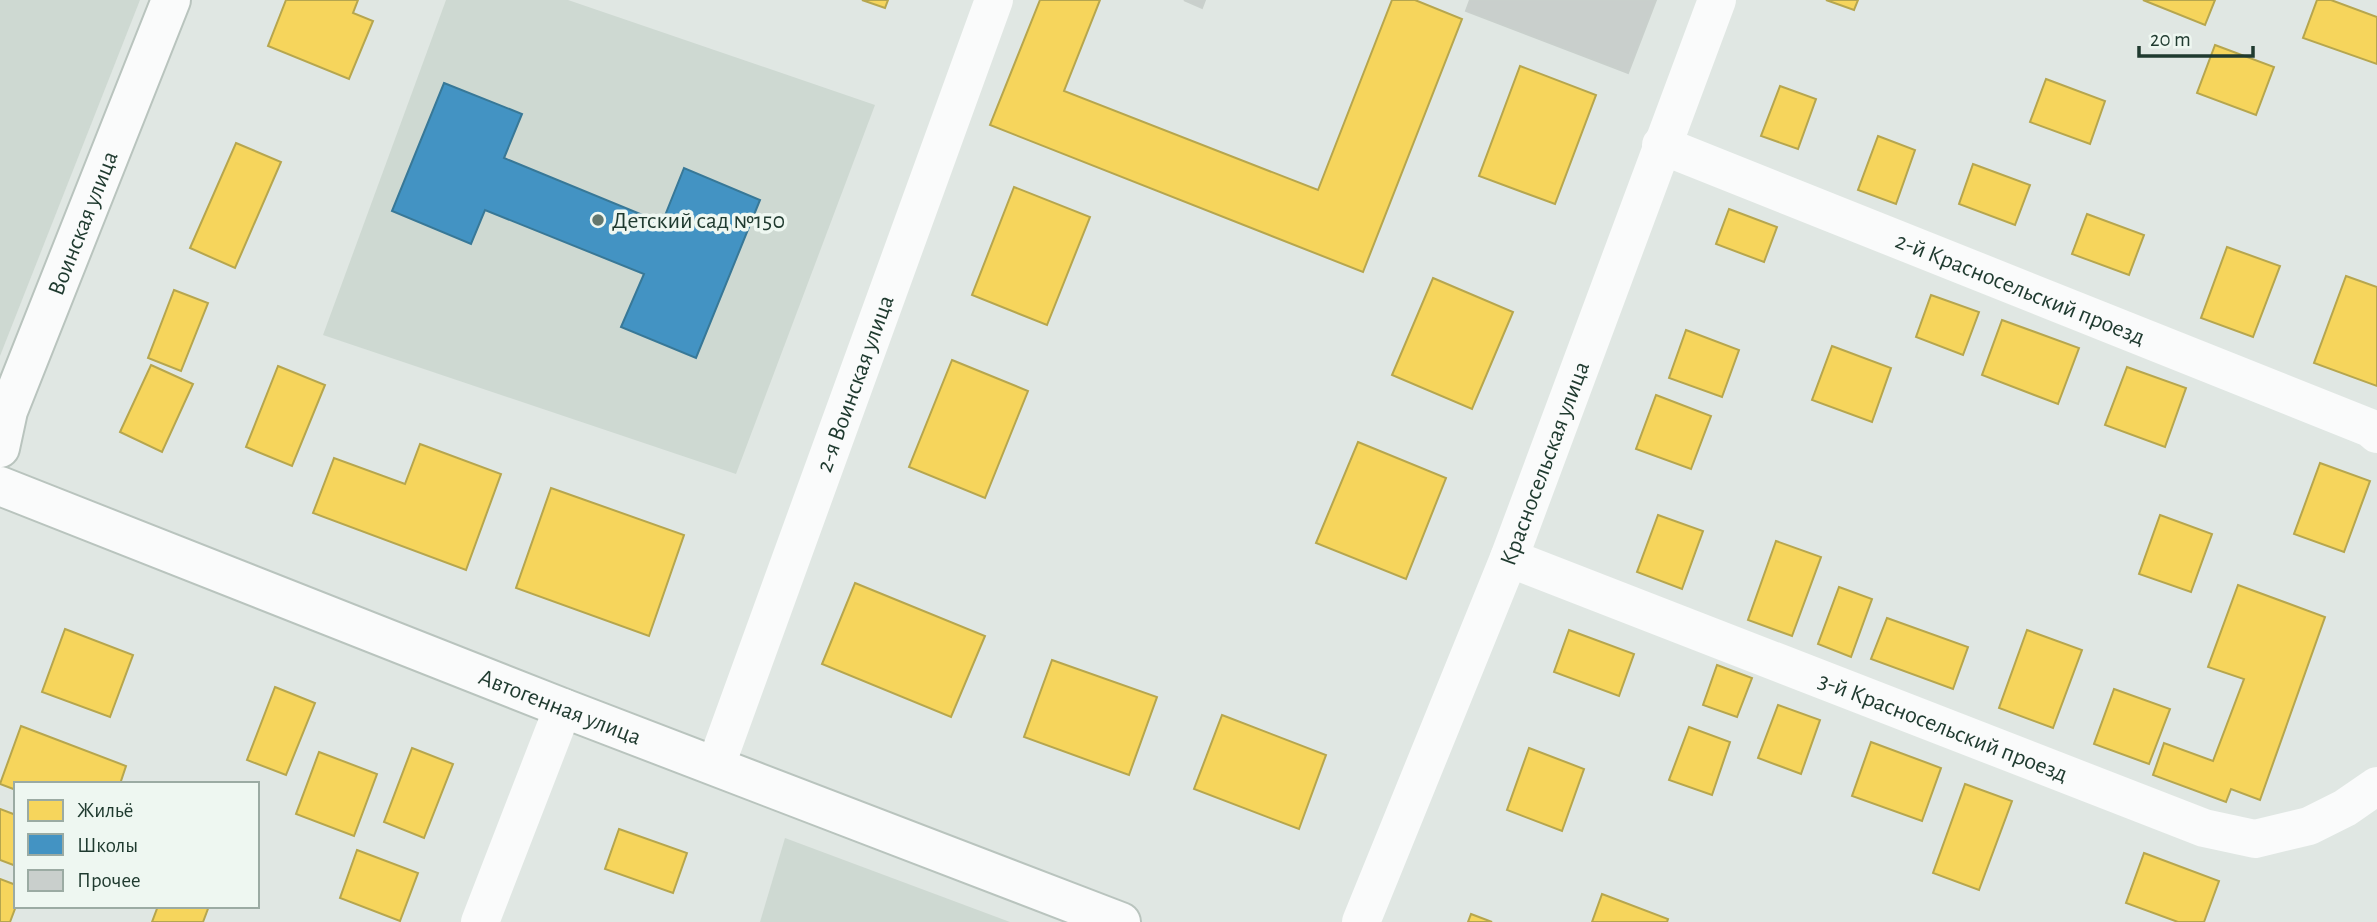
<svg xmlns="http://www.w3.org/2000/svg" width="2377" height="922" viewBox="0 0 2377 922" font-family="'Alegreya Sans',sans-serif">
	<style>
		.built { fill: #ced9d2 }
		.homes { fill: #f6d55c; stroke: #b6a64e; stroke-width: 2 }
		.schools { fill: #4393c3; stroke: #387897; stroke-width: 2 }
		.building { fill: #c9cfcc; stroke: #c9d0cc; stroke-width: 2 }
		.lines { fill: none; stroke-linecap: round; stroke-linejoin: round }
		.secondary-casing { stroke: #b9c4be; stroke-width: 42 }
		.street { stroke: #fafbfb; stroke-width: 38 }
		.secondary { stroke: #fafbfb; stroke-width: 38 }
		.poi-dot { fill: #63776e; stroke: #eef7f1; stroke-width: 2.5 }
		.labels { text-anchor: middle; stroke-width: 7; stroke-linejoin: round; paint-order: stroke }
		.poi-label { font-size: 24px; fill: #1f3a2f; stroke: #eef7f1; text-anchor: start }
		.street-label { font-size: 24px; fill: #1f3a2f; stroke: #eef7f1 }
	</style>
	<rect width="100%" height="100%" fill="#e0e7e3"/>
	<g class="built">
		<polygon points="0,0 140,0 0,356"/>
		<polygon points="446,0 568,0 875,105 736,474 323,335"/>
		<polygon points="785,838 1010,922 760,922"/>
	</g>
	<g class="homes">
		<polygon points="286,0 358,0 353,13 373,21 349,79 268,46"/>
		<polygon points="862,0 888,0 885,8"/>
		<polygon points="1040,0 1100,0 1064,91 1318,190 1392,0 1415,0 1462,19 1363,272 990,125"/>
		<polygon points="1826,0 1858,0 1854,10"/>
		<polygon points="2143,0 2215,0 2205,25"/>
		<polygon points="2317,0 2331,0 2377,17 2377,64 2303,38"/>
		<polygon points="2215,45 2274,67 2256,115 2197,93"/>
		<polygon points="1520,66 1596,95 1555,204 1479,176"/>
		<polygon points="2046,79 2105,101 2090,144 2030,122"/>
		<polygon points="1780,86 1816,99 1798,149 1761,136"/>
		<polygon points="1878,136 1915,150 1896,204 1858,190"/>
		<polygon points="236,143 281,162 235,268 190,248"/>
		<polygon points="1973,164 2030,185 2015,225 1959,204"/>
		<polygon points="1014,187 1090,217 1047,325 972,295"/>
		<polygon points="1729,209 1777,227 1764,262 1716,244"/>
		<polygon points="2087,214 2144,235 2129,275 2072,254"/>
		<polygon points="2227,247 2280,266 2253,337 2201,318"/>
		<polygon points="2346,276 2377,287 2377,386 2314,363"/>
		<polygon points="1433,278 1513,312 1472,409 1392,375"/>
		<polygon points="174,290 208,303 181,371 148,358"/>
		<polygon points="1931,295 1979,312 1963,355 1916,337"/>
		<polygon points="2002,320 2079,348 2058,404 1982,375"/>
		<polygon points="1686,330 1739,350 1722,397 1669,378"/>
		<polygon points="1832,346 1891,368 1872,422 1812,400"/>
		<polygon points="952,360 1028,391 985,498 909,467"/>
		<polygon points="151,365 193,384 162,452 120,432"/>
		<polygon points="278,366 325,385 292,466 246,447"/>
		<polygon points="2127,367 2186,388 2165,447 2105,425"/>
		<polygon points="1656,395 1711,416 1691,469 1636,449"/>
		<polygon points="1358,442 1446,478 1406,579 1316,543"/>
		<polygon points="420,444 501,474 466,570 313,513 334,458 405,484"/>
		<polygon points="2320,463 2370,481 2344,552 2294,534"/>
		<polygon points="551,488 684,535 649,636 516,588"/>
		<polygon points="1658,515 1703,531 1682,589 1637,572"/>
		<polygon points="2160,515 2212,534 2191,592 2139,574"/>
		<polygon points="1776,541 1821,557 1792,636 1748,620"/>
		<polygon points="855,583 985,636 951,717 822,664"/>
		<polygon points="2238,585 2325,617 2260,800 2231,789 2226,802 2153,775 2164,743 2213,761 2244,679 2208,667"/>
		<polygon points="1839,587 1872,599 1851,657 1818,644"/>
		<polygon points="1887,618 1968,647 1953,689 1871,659"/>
		<polygon points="65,629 133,655 110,717 42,692"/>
		<polygon points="1569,630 1634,654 1619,696 1554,672"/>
		<polygon points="2027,630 2082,650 2053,728 1999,708"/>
		<polygon points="1052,660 1157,697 1129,775 1024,737"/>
		<polygon points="1717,665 1752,678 1737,717 1703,705"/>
		<polygon points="275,687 315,703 286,775 247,760"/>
		<polygon points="2114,689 2170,709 2149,764 2094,744"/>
		<polygon points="1778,705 1820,720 1801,774 1758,758"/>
		<polygon points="1222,715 1326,755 1299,829 1194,789"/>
		<polygon points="21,726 126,766 120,784 16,784 16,790 0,784"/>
		<polygon points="1689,727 1730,742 1712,795 1669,780"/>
		<polygon points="1871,742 1941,768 1922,821 1852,796"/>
		<polygon points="412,748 453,764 424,838 384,822"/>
		<polygon points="1529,748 1584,769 1562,831 1507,810"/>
		<polygon points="319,752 377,774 354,836 296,814"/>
		<polygon points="1965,784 2012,801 1979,890 1933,873"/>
		<polygon points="0,809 16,815 16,866 0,860"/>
		<polygon points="619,829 687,853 673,893 605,869"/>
		<polygon points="357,850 418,873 400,921 340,898"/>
		<polygon points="2144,853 2219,881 2204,922 2178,922 2126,903"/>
		<polygon points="0,879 16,885 16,906 10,922 0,922"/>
		<polygon points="1602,894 1668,919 1667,922 1592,922"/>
		<polygon points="158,906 209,906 203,922 152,922"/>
		<polygon points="1471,914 1492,922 1468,922"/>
	</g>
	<polygon class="schools" points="444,83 522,114 504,158 662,223 684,168 760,200 696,358 621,327 644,274 485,210 471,244 392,211"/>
	<g class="building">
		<polygon points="1184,0 1205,0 1202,8"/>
		<polygon points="1470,0 1656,0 1628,73 1466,11"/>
	</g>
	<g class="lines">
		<defs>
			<g id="secondary">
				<path id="s5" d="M0,448l8,-37 163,-411"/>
				<path id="s6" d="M0,486l563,222 558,214"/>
			</g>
		</defs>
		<use href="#secondary" class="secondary-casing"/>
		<g class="street">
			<path id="s1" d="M1661,145l709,283 7,6"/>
			<path id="s2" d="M1509,558l695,270 51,11 54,-13 36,-18 32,-22"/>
			<path id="s3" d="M716,765l278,-765"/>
			<polyline points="480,922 563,708"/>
			<path id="s4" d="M1361,922l148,-364 208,-558"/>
		</g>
		<use href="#secondary" class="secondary"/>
	</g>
	<circle class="poi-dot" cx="598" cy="220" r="7"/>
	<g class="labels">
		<g class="poi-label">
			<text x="612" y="228">Детский сад №150</text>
		</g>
		<g class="street-label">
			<text dy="8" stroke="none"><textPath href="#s5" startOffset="240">Воинская улица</textPath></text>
			<text dy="8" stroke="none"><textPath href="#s1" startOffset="387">2-й Красносельский проезд</textPath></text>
			<text dy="8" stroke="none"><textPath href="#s3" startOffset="406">2-я Воинская улица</textPath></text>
			<text dy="8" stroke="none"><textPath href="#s4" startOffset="494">Красносельская улица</textPath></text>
			<text dy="8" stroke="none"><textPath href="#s6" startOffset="602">Автогенная улица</textPath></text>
			<text dy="8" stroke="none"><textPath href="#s2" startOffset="466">3-й Красносельский проезд</textPath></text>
		</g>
	</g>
	<rect x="14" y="782" width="245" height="126" fill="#eef7f1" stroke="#9baba3" stroke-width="2"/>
	<rect x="28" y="800" width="35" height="21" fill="#f6d55c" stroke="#9baba3" stroke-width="2"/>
	<text x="77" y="817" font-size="21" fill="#1f3a2f">Жильё</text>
	<rect x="28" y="834" width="35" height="21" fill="#4393c3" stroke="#9baba3" stroke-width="2"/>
	<text x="77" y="852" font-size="21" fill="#1f3a2f">Школы</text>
	<rect x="28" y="870" width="35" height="21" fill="#c9cfcc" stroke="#9baba3" stroke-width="2"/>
	<text x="77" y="887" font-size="21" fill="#1f3a2f">Прочее</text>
	<path d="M2139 46v10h114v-10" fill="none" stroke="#1f3a2f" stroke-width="3.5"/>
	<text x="2150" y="46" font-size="21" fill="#1f3a2f" stroke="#eef7f1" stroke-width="5" paint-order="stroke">20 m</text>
</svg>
